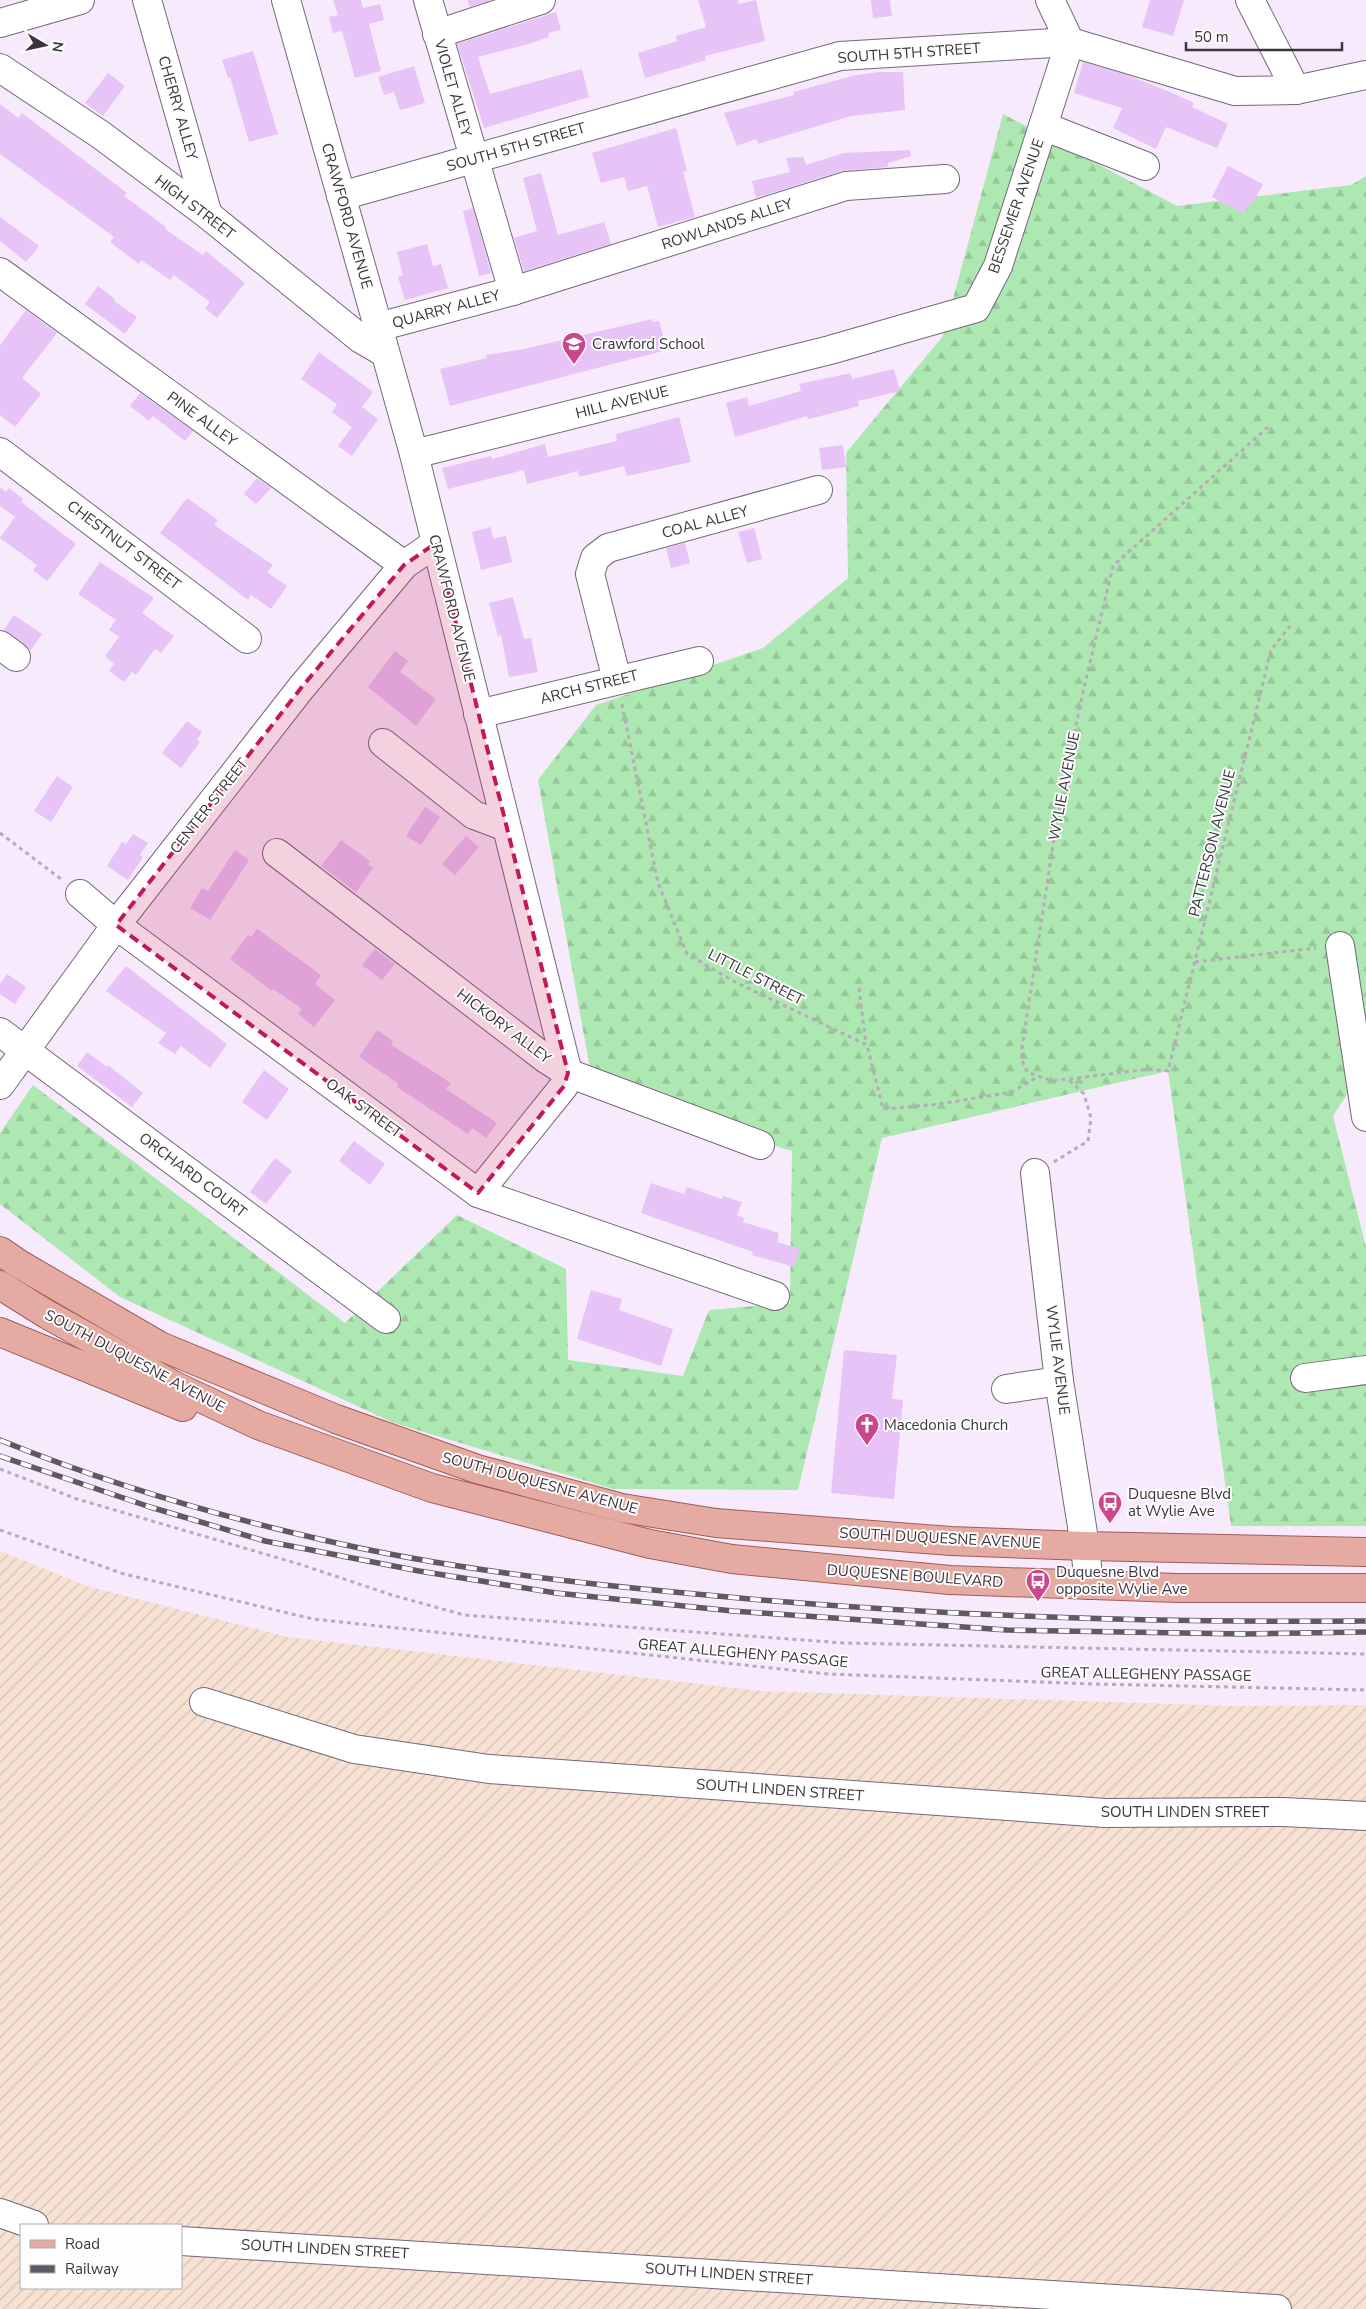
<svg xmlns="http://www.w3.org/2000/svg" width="1366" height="2309" viewBox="0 0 1366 2309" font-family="'Nunito Sans',sans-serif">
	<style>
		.industrial { fill: url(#industrial-furrows); fill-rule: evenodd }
		.forest { fill: url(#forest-firs) }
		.building { fill: #e8c3f7 }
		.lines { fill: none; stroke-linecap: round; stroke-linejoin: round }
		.minor-casing { stroke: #746878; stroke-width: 30 }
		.major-casing { stroke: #9e5d56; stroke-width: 30 }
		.path { stroke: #b6abba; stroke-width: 3; stroke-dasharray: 4 4; stroke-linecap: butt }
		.minor { stroke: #fff; stroke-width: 28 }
		.major { stroke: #e5aba2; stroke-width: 28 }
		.rail-casing { stroke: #605862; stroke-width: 5.5 }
		.rail { stroke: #fdfdfd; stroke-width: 4; stroke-dasharray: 11; stroke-linecap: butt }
		.marked { fill: #c2185b; fill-opacity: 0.2; stroke: #c2185b; stroke-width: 4; stroke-dasharray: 10 6; stroke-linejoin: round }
		.labels { text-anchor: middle; stroke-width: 4; stroke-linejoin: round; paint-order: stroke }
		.street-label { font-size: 15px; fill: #3b353d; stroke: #fdfdfd }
		.poi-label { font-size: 15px; fill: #3b353d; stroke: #fdfdfd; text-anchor: start }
	</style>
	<defs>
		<pattern id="industrial-furrows" width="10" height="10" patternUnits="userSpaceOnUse" patternTransform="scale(1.25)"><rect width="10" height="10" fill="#f7e1d3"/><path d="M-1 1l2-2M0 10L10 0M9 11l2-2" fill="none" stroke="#d5c2b6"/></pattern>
		<pattern id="forest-firs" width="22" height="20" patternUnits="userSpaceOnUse" patternTransform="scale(1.25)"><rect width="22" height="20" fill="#ade7b1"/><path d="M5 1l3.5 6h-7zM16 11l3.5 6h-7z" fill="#96c799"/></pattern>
	</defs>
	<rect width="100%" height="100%" fill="#f8eafd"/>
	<path class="industrial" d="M0,1551l87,35 201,51 473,54 474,15 131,-1v604h-1366zM21,2225h160v63h-160z"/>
	<polygon class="forest" points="1003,114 1177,206 1351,185 1366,176 1366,1065 1333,1116 1366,1247 1366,1526 1231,1526 1168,1071 882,1138 798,1490 613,1489 394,1423 120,1297 0,1204 0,1133 33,1085 345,1323 457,1215 566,1269 568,1360 683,1376 709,1310 790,1303 792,1151 594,1091 538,780 596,705 763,648 848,578 846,453 943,336"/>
	<g class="building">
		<polygon points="333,0 361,0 363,8 380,4 384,20 369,24 381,71 355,78 342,31 333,33 329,17 338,15"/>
		<polygon points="468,0 489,0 489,1 469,7"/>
		<polygon points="698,0 738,0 739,4 756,0 765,41 705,56 706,60 645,78 638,53 677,41 676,36 706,27"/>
		<polygon points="871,0 890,0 892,16 873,18"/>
		<polygon points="1150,0 1184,0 1173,36 1142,27"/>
		<polygon points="556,12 561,30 548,33 549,37 525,45 478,57 490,94 582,69 589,97 484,128 457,44"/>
		<polygon points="253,51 278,134 249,142 230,77 228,78 222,60"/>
		<polygon points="1083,62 1127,75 1170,92 1194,103 1192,107 1228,124 1217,148 1166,127 1156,149 1113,128 1122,108 1074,93"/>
		<polygon points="414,66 425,103 400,110 394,92 384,95 378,77"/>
		<polygon points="880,72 903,72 905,110 851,116 758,144 756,139 737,146 724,113 794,95 793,92 856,75"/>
		<polygon points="108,73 125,86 103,116 85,103"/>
		<polygon points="0,104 18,118 22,113 127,193 124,196 166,227 165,229 203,255 206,251 245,283 217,318 205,308 210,302 174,275 170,280 141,260 139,264 110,242 114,237 0,154"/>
		<polygon points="676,128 687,171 683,172 695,217 658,227 647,186 628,191 624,177 601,183 592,153"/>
		<polygon points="910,150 911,156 888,163 888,167 842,171 756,198 752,181 790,172 786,158 803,157 806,165 844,153"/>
		<polygon points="1228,166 1263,184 1252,205 1249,204 1244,214 1212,197"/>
		<polygon points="541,173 558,235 604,222 611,244 524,271 514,238 537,231 523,178"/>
		<polygon points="473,208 491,273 479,276 463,211"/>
		<polygon points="0,217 39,246 26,262 0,241"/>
		<polygon points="427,244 433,266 441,264 448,288 405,300 398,277 403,275 397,252"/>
		<polygon points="98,286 115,299 114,301 137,317 125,334 85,304"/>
		<polygon points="26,310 57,333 22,378 41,394 15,427 0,415 0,345"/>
		<polygon points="652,319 653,322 659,321 667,350 450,406 440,369 487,358 486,355 524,349"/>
		<polygon points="319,352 373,392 362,407 378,419 352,456 338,446 352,427 332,412 337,404 301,379"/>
		<polygon points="894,369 900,391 858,401 859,406 833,413 808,419 807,416 735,437 726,403 747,397 749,406 801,391 799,384 851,373 852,379"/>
		<polygon points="140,393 193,431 185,441 153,416 149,421 130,406"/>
		<polygon points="679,417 691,462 627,476 624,466 579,477 578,471 527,484 524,470 448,489 442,468 491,456 492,459 545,444 548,457 617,441 616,434"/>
		<polygon points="843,445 846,467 822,470 819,448"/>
		<polygon points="257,478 271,488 256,504 244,494"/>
		<polygon points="0,487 6,492 9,488 23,499 21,502 76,544 47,581 33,570 37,565 0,538 15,517 0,506"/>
		<polygon points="187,498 218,520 214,525 273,565 267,572 287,586 271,609 251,595 248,600 160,533"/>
		<polygon points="491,527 493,539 506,536 512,562 481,570 472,532"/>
		<polygon points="754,528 762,559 747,563 738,532"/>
		<polygon points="685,543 690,563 671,568 666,548"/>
		<polygon points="100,562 154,598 142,613 174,636 161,653 155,649 136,675 132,672 124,682 109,671 114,664 105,656 119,637 109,630 116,620 78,594"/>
		<polygon points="513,597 524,639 531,638 538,672 509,677 501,635 498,636 489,603"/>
		<polygon points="14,615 42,634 31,650 4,630"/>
		<polygon points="395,651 408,661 400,672 436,699 416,726 368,687"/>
		<polygon points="187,721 202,732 197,740 200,742 181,768 162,753"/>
		<polygon points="57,776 73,787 51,822 34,811"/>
		<polygon points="425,807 440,817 421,845 406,836"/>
		<polygon points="133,834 148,843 140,855 143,857 128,880 107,866 122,842 126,844"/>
		<polygon points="466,836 479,847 455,875 442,864"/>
		<polygon points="341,840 370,861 368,864 373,868 356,892 321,866"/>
		<polygon points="235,850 249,860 210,920 190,908 202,888 208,891"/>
		<polygon points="257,929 321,975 315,984 335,1000 314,1027 298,1014 302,1009 273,989 272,991 230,959 248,935 251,937"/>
		<polygon points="375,949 395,964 382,980 362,965"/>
		<polygon points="126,966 227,1044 210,1068 181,1046 175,1054 158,1043 166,1033 106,991"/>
		<polygon points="7,974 26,987 15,1004 0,994 0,984"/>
		<polygon points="377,1030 393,1041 391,1045 451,1083 446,1089 497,1123 486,1138 472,1128 468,1134 397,1087 399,1084 359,1057"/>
		<polygon points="87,1052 107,1067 108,1065 143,1093 132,1107 77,1066"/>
		<polygon points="264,1070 289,1089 267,1120 242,1102"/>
		<polygon points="354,1141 385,1164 370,1185 339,1161"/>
		<polygon points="275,1158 292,1171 266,1204 250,1192"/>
		<polygon points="651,1183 684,1194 687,1187 722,1199 723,1196 742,1202 737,1215 744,1218 743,1222 779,1233 777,1242 800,1249 794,1267 752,1255 753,1252 641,1213"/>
		<polygon points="591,1290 622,1299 619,1310 673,1329 661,1366 577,1339"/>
		<polygon points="844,1350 897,1355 892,1399 903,1400 894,1499 831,1493"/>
	</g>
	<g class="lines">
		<defs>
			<g id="minor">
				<polyline points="147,0 208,215"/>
				<polyline points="286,0 414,454 568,1073 564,1086 478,1193"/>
				<polyline points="428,0 513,291"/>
				<polyline points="1250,0 1296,90"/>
				<polyline points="0,23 80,0"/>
				<polyline points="437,34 541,0"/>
				<polyline points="0,68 101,135 208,215 361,339 385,353"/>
				<polyline points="1043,126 1145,166"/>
				<polyline points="341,196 840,56 1070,42 1235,91 1296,90 1366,75"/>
				<polyline points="0,272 404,565"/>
				<polyline points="378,327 513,291 846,186 945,179"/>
				<polyline points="0,452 247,639"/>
				<polyline points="414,454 830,350 976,308 998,266 1070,42 1050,0"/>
				<polyline points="0,645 16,657"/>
				<polyline points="617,680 590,574 595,558 608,548 818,490"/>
				<polyline points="478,714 699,661"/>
				<polyline points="383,743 474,815 506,827"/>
				<polyline points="277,853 546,1059 568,1073 760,1145"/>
				<polyline points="80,894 116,925 478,1193 775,1296"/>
				<polyline points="1340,946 1366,1117"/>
				<polyline points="0,1032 386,1319"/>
				<polyline points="0,1085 116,925 301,688 404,565 436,543"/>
				<polyline points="1035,1173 1059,1381 1085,1546 1089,1585"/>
				<polyline points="1305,1378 1366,1370"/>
				<polyline points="1006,1389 1059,1381"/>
				<polyline points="204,1702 354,1749 489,1769 1105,1813 1283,1812 1366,1816"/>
				<polyline points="0,2213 34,2225"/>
				<polyline points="181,2241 1277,2309"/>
			</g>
			<g id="major">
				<polyline points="0,1251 19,1264 160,1346 336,1419 477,1469 622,1508 716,1523 951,1541 1085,1546 1366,1552"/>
				<polyline points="0,1285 48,1315 175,1386 258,1425 432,1488 650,1544 732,1559 950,1580 1177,1588 1366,1588"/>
				<polyline points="0,1332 183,1407"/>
			</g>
		</defs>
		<use href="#minor" class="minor-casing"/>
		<use href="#major" class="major-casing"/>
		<g class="path">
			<polyline points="1268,427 1113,566 1080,705 1055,832 1022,1048 1022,1060 1027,1072 1052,1081 1150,1069 1168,1071 1271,650 1290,626"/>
			<polyline points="622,704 658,883 687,954 737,983 867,1045 883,1109 940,1104 1012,1092 1037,1077"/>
			<polyline points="0,833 61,879"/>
			<polyline points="1195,962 1316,948"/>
			<polyline points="859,988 866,1044"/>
			<polyline points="1054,1162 1088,1141 1091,1118 1084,1094 1069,1080"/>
			<polyline points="0,1469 77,1499 299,1564 392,1595 464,1615 844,1643 1366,1654"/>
			<polyline points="0,1530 124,1574 313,1619 828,1674 1094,1684 1366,1690"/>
		</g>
		<use href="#minor" class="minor"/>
		<use href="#major" class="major"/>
		<defs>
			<g id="rail">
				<path d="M0,1440c103,42 211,74 319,99 149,35 303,49 455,62 197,16 395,22 592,20"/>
				<polyline points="0,1456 150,1507 265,1541 419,1571 556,1593 733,1611 1007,1630 1244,1634 1366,1632"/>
			</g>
		</defs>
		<use href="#rail" class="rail-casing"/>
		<use href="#rail" class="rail"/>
	</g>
	<path class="marked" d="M436,543l132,530 -4,13 -86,107 -362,-268 185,-237 103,-123z"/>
	<defs>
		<symbol id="school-pin" viewBox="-11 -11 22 30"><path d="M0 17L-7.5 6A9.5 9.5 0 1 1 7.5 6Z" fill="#cb478b" stroke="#fdfdfd"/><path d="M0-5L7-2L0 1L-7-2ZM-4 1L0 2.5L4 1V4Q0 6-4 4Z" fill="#fff"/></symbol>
		<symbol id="church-pin" viewBox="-11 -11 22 30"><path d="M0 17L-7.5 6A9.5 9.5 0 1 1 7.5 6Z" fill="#cb478b" stroke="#fdfdfd"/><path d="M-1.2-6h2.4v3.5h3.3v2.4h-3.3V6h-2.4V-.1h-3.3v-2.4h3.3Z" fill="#fff"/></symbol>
		<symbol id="bus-pin" viewBox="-11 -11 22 30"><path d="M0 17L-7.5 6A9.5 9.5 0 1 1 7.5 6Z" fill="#cb478b" stroke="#fdfdfd"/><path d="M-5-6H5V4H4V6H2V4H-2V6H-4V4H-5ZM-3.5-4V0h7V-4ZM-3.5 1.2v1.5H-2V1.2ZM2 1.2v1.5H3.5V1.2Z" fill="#fff"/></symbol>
	</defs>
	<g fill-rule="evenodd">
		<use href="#school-pin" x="560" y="330" width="28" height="38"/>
		<use href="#church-pin" x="853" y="1411" width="28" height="38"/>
		<use href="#bus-pin" x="1096" y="1489" width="28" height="38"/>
		<use href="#bus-pin" x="1024" y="1567" width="28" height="38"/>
	</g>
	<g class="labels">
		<g class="street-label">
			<text transform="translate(909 53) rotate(-4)" y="5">SOUTH 5TH STREET</text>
			<text transform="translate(453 88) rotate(74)" y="5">VIOLET ALLEY</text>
			<text transform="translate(178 108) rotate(74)" y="5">CHERRY ALLEY</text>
			<text transform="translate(516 147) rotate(-16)" y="5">SOUTH 5TH STREET</text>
			<text transform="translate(1016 206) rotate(-71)" y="5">BESSEMER AVENUE</text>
			<text transform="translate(195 207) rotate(37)" y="5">HIGH STREET</text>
			<text transform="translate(347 216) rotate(74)" y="5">CRAWFORD AVENUE</text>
			<text transform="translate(727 224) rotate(-18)" y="5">ROWLANDS ALLEY</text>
			<text transform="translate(446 309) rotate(-15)" y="5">QUARRY ALLEY</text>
			<text transform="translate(622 402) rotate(-14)" y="5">HILL AVENUE</text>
			<text transform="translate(202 419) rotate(36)" y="5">PINE ALLEY</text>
			<text transform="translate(705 522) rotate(-15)" y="5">COAL ALLEY</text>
			<text transform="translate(124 545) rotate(37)" y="5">CHESTNUT STREET</text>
			<text transform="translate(452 608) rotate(76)" y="5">CRAWFORD AVENUE</text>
			<text transform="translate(589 687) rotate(-14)" y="5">ARCH STREET</text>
			<text transform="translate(1064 786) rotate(-79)" y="5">WYLIE AVENUE</text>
			<text transform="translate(209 806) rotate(-52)" y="5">CENTER STREET</text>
			<text transform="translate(1212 843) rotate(-76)" y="5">PATTERSON AVENUE</text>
			<text transform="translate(756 977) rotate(27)" y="5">LITTLE STREET</text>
			<text transform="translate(504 1026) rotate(37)" y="5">HICKORY ALLEY</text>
			<text transform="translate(364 1108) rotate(36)" y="5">OAK STREET</text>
			<text transform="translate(193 1175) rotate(37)" y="5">ORCHARD COURT</text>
			<text transform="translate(1058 1360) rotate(83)" y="5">WYLIE AVENUE</text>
			<text transform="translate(135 1361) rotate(28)" y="5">SOUTH DUQUESNE AVENUE</text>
			<text transform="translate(540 1483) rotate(15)" y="5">SOUTH DUQUESNE AVENUE</text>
			<text transform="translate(940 1538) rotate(3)" y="5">SOUTH DUQUESNE AVENUE</text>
			<text transform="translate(915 1576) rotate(4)" y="5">DUQUESNE BOULEVARD</text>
			<text transform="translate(743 1653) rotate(5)" y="5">GREAT ALLEGHENY PASSAGE</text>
			<text transform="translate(1146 1674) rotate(1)" y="5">GREAT ALLEGHENY PASSAGE</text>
			<text transform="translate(780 1790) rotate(4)" y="5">SOUTH LINDEN STREET</text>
			<text x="1185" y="1817">SOUTH LINDEN STREET</text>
			<text transform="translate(325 2249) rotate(3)" y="5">SOUTH LINDEN STREET</text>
			<text transform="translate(729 2274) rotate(4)" y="5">SOUTH LINDEN STREET</text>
		</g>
		<g class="poi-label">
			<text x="592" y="349">Crawford School</text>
			<text x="884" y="1430">Macedonia Church</text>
			<text x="1128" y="1499">Duquesne Blvd<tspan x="1128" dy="17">at Wylie Ave</tspan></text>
			<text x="1056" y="1577">Duquesne Blvd<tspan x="1056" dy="17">opposite Wylie Ave</tspan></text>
		</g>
	</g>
	<rect x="20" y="2224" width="162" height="65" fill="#fdfdfd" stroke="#afadb0"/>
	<rect x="30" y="2240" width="25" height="8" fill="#e5aba2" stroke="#afadb0"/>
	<text x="65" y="2249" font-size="15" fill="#3b353d">Road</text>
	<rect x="30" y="2265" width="25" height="8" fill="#605862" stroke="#afadb0"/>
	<text x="65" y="2274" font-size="15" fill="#3b353d">Railway</text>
	<g transform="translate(45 45) rotate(99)" stroke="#fdfdfd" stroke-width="4" paint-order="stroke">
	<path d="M0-4L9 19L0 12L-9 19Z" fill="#3b353d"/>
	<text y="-8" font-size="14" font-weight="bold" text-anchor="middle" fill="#3b353d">N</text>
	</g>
	<path d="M1186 42v8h156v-8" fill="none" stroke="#3b353d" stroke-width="2.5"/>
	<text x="1194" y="42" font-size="15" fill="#3b353d" stroke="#fdfdfd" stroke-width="4" paint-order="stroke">50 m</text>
</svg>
